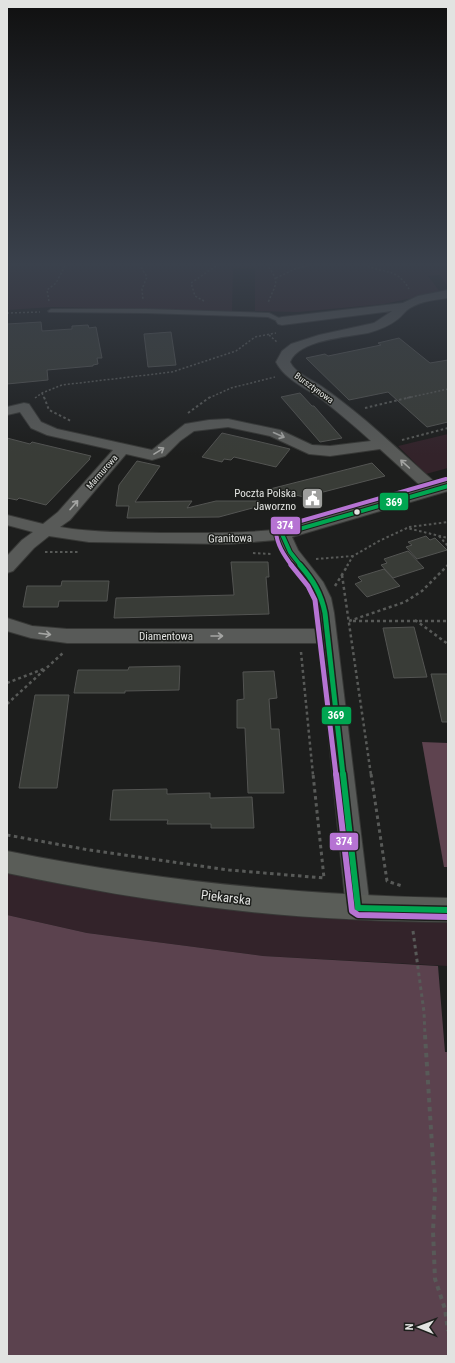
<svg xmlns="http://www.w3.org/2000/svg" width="455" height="1363" viewBox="0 0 455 1363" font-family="'Roboto Condensed',sans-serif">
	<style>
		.green { fill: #33232a }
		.forest { fill: #5b424e }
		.water { fill: #5e434f }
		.building { fill: #393c37; stroke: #535452 }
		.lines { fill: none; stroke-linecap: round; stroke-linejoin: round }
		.lane-casing { stroke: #373836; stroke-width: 2 }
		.street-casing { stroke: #373836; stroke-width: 2 }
		.secondary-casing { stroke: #373836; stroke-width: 2 }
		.path-far4 { stroke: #585a58; stroke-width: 1.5; stroke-dasharray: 2 2; stroke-linecap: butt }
		.path-far3 { stroke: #585a58; stroke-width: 2; stroke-dasharray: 2.5 2.5; stroke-linecap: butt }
		.path-far2 { stroke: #585a58; stroke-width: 2.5; stroke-dasharray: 3 3; stroke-linecap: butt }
		.path-far1 { stroke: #585a58; stroke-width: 3; stroke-dasharray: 3.5 3.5; stroke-linecap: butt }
		.path { stroke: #585a58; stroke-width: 4; stroke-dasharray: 4.5 4.5; stroke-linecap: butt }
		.lane { fill: #585a58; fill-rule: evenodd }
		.street { fill: #585a58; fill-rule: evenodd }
		.secondary { fill: #5a5d58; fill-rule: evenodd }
		.bus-1-far2-casing { stroke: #1d1f1c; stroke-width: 6 }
		.bus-1-far1-casing { stroke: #1d1f1c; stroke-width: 8 }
		.bus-1-casing { stroke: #1d1f1c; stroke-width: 9 }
		.bus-2-far2-casing { stroke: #1d1f1c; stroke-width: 6 }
		.bus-2-far1-casing { stroke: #1d1f1c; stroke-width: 8 }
		.bus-2-casing { stroke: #1d1f1c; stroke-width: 9 }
		.bus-1-far2 { stroke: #00a651; stroke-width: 4 }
		.bus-1-far1 { stroke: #00a651; stroke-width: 5 }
		.bus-1 { stroke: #00a651; stroke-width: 6 }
		.bus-2-far2 { stroke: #b673d3; stroke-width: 4 }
		.bus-2-far1 { stroke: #b673d3; stroke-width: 5 }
		.bus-2 { stroke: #b673d3; stroke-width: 6 }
		.oneway { stroke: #a4a5a3 }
		.bus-dot { fill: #e2e3e1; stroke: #1d1f1c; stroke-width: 1.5 }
		.labels { text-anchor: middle; stroke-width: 3; stroke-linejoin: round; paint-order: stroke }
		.far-street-label { font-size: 9px; fill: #e2e3e1; stroke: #1d1f1c }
		.poi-label { font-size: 11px; fill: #e2e3e1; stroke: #1d1f1c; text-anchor: end }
		.street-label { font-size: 11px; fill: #e2e3e1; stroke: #1d1f1c }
		.near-street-label { font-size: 13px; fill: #e2e3e1; stroke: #1d1f1c }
		.line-badge { stroke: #1d1f1c; stroke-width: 1.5 }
		.badge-label { font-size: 11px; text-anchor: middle; font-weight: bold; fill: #fff }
	</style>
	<rect width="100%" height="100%" fill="#1d1e1d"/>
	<g class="green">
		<polygon points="7,264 448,264 448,287 440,275 428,276 440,292 384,304 298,312 255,311 255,268 233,268 232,311 52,307 7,310"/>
		<polygon points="448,434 448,468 426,474 398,446"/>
		<polygon points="7,873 68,886 210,908 359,919 448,920 448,966 263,956 87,933 7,915"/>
	</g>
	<polygon class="forest" points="7,915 87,933 263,956 438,966 445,1052 448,1052 448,1356 7,1356"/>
	<polygon class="water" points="422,742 448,743 448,867 444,867"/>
	<g class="building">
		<polygon points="41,322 42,331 72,329 72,326 88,325 89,328 96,327 102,358 97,358 98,364 93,365 93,366 47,370 48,380 7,384 7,324"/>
		<polygon points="171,332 176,365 148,367 144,334"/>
		<polygon points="399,338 430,363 448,360 448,422 427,427 388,392 349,400 306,358 325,354 328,356 381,345 378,343"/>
		<polygon points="300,393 312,406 314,406 342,438 320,442 281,397"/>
		<polygon points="222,433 248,439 290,449 276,467 234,457 231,460 224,459 222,462 202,457"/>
		<polygon points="7,438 30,444 32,442 91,456 89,459 90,459 46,505 19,498 17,500 7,498"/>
		<polygon points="137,461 160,466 135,502 192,501 187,508 216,501 259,501 260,506 219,517 127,518 129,506 116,506 119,485"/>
		<polygon points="372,463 385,476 304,497 270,489"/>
		<polygon points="426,536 430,540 435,538 447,550 417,559 406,547 412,545 408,542"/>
		<polygon points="408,551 424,568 393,578 381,565 387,563 384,559"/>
		<polygon points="231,562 268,562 269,577 266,577 269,614 114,618 116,598 234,595"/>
		<polygon points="384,569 400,586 367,597 355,584 362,581 358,577"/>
		<polygon points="62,581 109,581 107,601 59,601 58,607 23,607 27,586 61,586"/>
		<polygon points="414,627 427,677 394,678 383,628"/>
		<polygon points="180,666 179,690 125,691 125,693 74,693 78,670 128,670 129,667"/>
		<polygon points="274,671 277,698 269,699 271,729 279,729 284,793 248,793 245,728 237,728 237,700 244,699 243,672"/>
		<polygon points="431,674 448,674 448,722 442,722"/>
		<polygon points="35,695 69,695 57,788 19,788"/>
		<polygon points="167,789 167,794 210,793 210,798 252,797 254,828 211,828 211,824 167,824 168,820 110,820 113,790"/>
	</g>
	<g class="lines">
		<defs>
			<polygon id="lane" points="51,309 146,309 269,313 285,321 282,323 268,317 146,313 49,312 48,311"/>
			<path id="street" d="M448,290v8c-13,2 -27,3 -38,10 -5,3 -8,8 -12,11 -9,7 -19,11 -30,14 -22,4 -69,7 -78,29 6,12 21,17 31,24 42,29 78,65 116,98l11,-3v10l-156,46 6,13 25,32 8,16 3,15 36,295 -3,8 -9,3 -9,-3 -3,-8 -27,-265h-252l-36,-5 -24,-7v-13l25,8 35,3h250c-1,-10 -1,-21 -4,-31 -7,-21 -28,-37 -37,-58l-47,4 -140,-2 -40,-6 -15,12 -21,23 -6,2v-17l15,-16 11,-8 -26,-7v-10l36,9 15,-12 55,-62 -66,-15 -16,-7 -11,-16 -13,3v-8l17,-4 5,1 12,18 16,7 95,21 33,-26 24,-4 19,-1 52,11 32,15 18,1 41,-5c-15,-14 -31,-27 -47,-40 -16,-12 -39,-21 -48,-39l6,-11 9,-7 28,-9 55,-12 18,-12 -110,14 -4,-1 -2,-3 2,-3 4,-1 121,-14 15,-7zM228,427l42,9 39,18 21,2 50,-7 43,39 -142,41c-40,5 -80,4 -120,4 -34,-1 -67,0 -101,-6l10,-7 56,-66 26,6 13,-4 15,-15 14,-10z"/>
			<path id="secondary" d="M7,851c148,30 290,44 441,47v24c-75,-1 -149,-4 -223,-13 -74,-8 -146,-21 -218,-36z"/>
		</defs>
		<use href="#lane" class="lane-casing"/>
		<use href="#street" class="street-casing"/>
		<use href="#secondary" class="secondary-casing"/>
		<g class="path-far4">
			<polyline points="139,264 147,277 142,289 143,300"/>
			<path d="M266,264c15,19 10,18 2,39"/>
			<path d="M364,264c19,11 32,2 45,25"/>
			<polyline points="276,278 295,269 313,264"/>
			<polyline points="49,301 47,290 56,283 66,264"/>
			<polyline points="204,301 195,296 191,283 219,264"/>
			<polyline points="7,313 40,312"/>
			<polyline points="269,335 277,342"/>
			<polyline points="42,393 44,398"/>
			<polyline points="35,398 42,393 62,385 172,372 236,351 255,337 276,333"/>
			<polyline points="209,398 231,388 275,377"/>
			<polyline points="407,398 448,389"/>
		</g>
		<g class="path-far3">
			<polyline points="44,397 49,410 71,421"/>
			<polyline points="365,408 411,397"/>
			<polyline points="188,413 210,397"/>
			<polyline points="402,440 448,428"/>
			<polyline points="409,527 448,522"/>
			<polyline points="439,536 448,546"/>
			<polyline points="45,552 78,552"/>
			<polyline points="253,553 272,554"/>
			<polyline points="316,559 353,556"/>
			<polyline points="347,566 353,556 379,541 407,528 448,538"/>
		</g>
		<g class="path-far2">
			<polyline points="342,575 371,775"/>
			<polyline points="335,586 348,565"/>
			<polyline points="415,620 448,644"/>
			<polyline points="349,621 405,602 422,591 448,565"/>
			<polyline points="353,621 448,621"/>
			<polyline points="301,652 313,775"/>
			<polyline points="7,683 46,668"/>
			<polyline points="7,704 64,652"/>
		</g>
		<g class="path-far1">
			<polyline points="371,774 387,881 402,886"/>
			<polyline points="7,835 89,850 229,870 324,878 313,774"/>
			<polyline points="413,931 424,1012 425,1036"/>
		</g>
		<polyline class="path" points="425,1035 435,1192 433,1231 435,1279 445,1309 448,1331"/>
		<use href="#lane" class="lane"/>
		<use href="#street" class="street"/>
		<use href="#secondary" class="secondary"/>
		<defs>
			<g id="bus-1-far2">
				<polyline points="282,534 290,552 301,566"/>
				<polyline points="282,534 448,486"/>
			</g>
			<path id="bus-1-far1" d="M300,565c13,15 21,28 25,48l18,162"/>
			<g id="bus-1">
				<polyline points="343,774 358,908"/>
				<polyline points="358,908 448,910"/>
			</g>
			<path id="bus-2-far2" d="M292,566c-8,-11 -15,-21 -16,-34l4,-5 166,-48"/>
			<polyline id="bus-2-far1" points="291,565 308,586 315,600 336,775"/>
			<polyline id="bus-2" points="336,774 352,911 358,915 448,917"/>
		</defs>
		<use href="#bus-1-far2" class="bus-1-far2-casing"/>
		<use href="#bus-1-far1" class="bus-1-far1-casing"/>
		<use href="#bus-1" class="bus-1-casing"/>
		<use href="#bus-2-far2" class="bus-2-far2-casing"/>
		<use href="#bus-2-far1" class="bus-2-far1-casing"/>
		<use href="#bus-2" class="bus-2-casing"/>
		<use href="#bus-1-far2" class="bus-1-far2"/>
		<use href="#bus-1-far1" class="bus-1-far1"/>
		<use href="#bus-1" class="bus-1"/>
		<use href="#bus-2-far2" class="bus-2-far2"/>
		<use href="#bus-2-far1" class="bus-2-far1"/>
		<use href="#bus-2" class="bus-2"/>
	</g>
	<defs><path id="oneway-shaft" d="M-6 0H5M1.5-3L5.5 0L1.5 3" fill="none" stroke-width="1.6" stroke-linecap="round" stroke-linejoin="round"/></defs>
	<g class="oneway">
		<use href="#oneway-shaft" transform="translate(279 435) rotate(24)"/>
		<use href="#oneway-shaft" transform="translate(159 451) rotate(-32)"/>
		<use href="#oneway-shaft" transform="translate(405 464) rotate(-138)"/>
		<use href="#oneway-shaft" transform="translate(74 505) rotate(-49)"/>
		<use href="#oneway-shaft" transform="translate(45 634) rotate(7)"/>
		<use href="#oneway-shaft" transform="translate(217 636)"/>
	</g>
	<linearGradient id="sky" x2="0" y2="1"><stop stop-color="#101010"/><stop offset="0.58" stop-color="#3a414c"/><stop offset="1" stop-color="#3a414c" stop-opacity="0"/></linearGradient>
	<rect width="455" height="455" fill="url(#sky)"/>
	<defs>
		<symbol id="civic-square" viewBox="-11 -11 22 22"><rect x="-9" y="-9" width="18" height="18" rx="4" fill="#9d9e9c" stroke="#1d1f1c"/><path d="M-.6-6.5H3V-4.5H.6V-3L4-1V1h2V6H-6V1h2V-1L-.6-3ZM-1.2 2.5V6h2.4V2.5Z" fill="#fff"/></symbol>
	</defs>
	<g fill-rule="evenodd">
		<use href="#civic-square" x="300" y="486" width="25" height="25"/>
	</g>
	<circle class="bus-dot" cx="357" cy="512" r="3.5"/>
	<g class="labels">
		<g class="far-street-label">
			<text transform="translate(314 388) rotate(36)" y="3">Bursztynowa</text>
			<text transform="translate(102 472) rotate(-49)" y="3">Marmurowa</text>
		</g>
		<g class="poi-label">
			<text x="296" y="497">Poczta Polska<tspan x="296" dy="13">Jaworzno</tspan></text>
		</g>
		<g class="street-label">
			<text transform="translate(230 538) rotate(-1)" y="4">Granitowa</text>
			<text x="166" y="640">Diamentowa</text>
		</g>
		<g class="near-street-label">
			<text transform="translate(226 897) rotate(7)" y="5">Piekarska</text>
		</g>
	</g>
	<g class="line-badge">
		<rect x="379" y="492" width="30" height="19" rx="4" fill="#00a651"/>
		<rect x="270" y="516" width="31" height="19" rx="4" fill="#b673d3"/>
		<rect x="321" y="706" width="31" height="19" rx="4" fill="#00a651"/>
		<rect x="329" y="832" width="30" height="19" rx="4" fill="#b673d3"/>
	</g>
	<g class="badge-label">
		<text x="394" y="506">369</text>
		<text x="285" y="529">374</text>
		<text x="336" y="719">369</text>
		<text x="344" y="845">374</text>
	</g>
	<rect width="455" height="1363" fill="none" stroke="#e2e3e1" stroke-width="16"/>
	<g transform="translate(419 1327) rotate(271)" stroke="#1d1f1c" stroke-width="3" paint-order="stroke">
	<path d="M0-3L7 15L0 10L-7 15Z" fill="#e2e3e1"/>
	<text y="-6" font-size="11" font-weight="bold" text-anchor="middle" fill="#e2e3e1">N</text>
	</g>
</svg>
